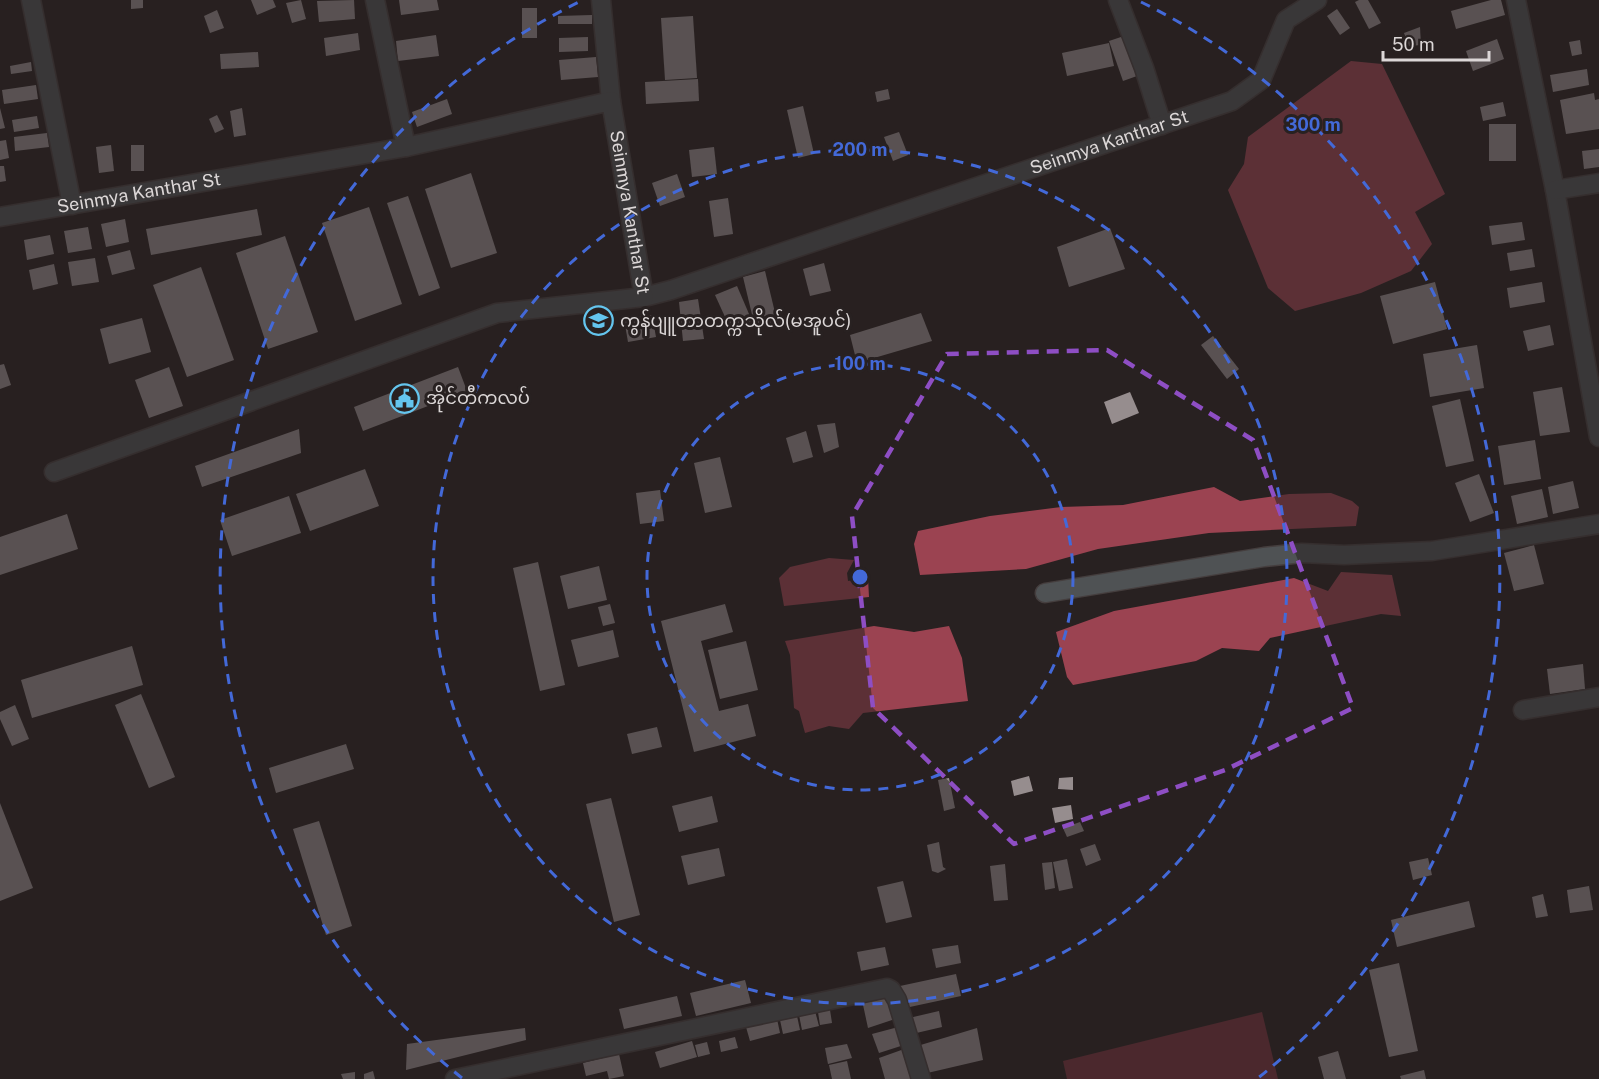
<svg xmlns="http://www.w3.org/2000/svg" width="1599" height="1079" viewBox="0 0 1599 1079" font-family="'Public Sans','Noto Sans Myanmar',sans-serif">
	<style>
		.green { fill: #75323c }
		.water { fill: #9b4351 }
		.building { fill: #968d8e }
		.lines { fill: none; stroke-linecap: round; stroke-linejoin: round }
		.minor-casing { stroke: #453e3e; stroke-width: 21 }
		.minor { stroke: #4f5254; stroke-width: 18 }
		.marked { fill: none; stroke: #8e4ec4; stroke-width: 4.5; stroke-dasharray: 12 8; stroke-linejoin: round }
		.ring { fill: none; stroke: #4369d8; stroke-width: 3; stroke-dasharray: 10 8 }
		.labels { text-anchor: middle; stroke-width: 6; stroke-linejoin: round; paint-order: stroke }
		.street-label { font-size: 18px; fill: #dcd7d7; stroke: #282121 }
		.poi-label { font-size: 18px; fill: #dcd7d7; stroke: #282121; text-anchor: start }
		.centre { fill: #4369d8; stroke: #282121; stroke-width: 3 }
		.ring-label { font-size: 18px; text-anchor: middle; font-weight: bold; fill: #4369d8; stroke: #282121; stroke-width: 6; stroke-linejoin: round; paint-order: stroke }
	</style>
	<rect width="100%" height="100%" fill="#282121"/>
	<polygon class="green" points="1262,1012 1278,1079 1067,1079 1063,1061"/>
	<g class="water">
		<polygon points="1351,61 1382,64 1445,194 1415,212 1432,244 1411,271 1361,293 1295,311 1268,288 1228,190 1244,164 1248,137"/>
		<polygon points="1214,487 1240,501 1289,494 1331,493 1352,501 1359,507 1356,526 1209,533 1098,549 1026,569 920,575 914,544 918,531 990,516 1061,507 1123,505"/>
		<polygon points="829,558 854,560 847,573 848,581 868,578 869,597 784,606 779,578 790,567"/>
		<polygon points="1341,572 1392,575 1401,616 1381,614 1270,638 1259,651 1222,648 1196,661 1073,685 1067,677 1056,632 1114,611 1294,578 1328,591"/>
		<polygon points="874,626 914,632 949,626 962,658 968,701 863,713 849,729 829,726 805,733 799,711 794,708 790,655 785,641"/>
	</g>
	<g class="building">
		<polygon points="131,0 143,0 143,8 131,9"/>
		<polygon points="251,0 273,0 276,7 257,15"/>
		<polygon points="301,0 306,19 292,23 286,3"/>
		<polygon points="354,0 355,19 319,22 317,1"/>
		<polygon points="399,0 437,0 439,10 401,15"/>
		<polygon points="1359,0 1368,0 1381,23 1369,29 1355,2"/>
		<polygon points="1491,0 1501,0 1505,15 1456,29 1451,11"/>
		<rect x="522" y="8" width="15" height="30"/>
		<polygon points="1337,9 1350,28 1340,35 1327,16"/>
		<polygon points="217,10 224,28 210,33 204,16"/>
		<polygon points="592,15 592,24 558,24 558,16"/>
		<polygon points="693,16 697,78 665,80 661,18"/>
		<polygon points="1420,27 1421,45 1409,46 1404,33"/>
		<polygon points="358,33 360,50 326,56 324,38"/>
		<polygon points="436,35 439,56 398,61 396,41"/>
		<polygon points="1124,36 1137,76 1123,81 1109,41"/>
		<polygon points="588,37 588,51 559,52 559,38"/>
		<polygon points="1497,39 1504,59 1473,71 1466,51"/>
		<polygon points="1580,40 1582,54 1572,56 1569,42"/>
		<polygon points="1109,43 1114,66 1067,76 1062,53"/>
		<polygon points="258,52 259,67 221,69 220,54"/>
		<polygon points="596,57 598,77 561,80 559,60"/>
		<polygon points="31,62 32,71 11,74 10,66"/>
		<polygon points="1587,69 1589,85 1553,92 1550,75"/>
		<polygon points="698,79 699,101 646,104 645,82"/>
		<polygon points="36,85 38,99 4,104 2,90"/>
		<polygon points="888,89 890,99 877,102 875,92"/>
		<polygon points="1594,93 1595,100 1599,99 1599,129 1566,134 1560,100"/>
		<polygon points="447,99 452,114 417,127 412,112"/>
		<polygon points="1503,102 1506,116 1483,121 1480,107"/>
		<polygon points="803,106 814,154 798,158 787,110"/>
		<polygon points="0,108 5,128 0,129"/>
		<polygon points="242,108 246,135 234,137 230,111"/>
		<polygon points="217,115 224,129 215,133 209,119"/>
		<polygon points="37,116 39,128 14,132 12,120"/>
		<rect x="1489" y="124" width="27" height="37"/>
		<polygon points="899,132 908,155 893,161 884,137"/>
		<polygon points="47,133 49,147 15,151 14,137"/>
		<polygon points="6,140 9,158 0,160 0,141"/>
		<polygon points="111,145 114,171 99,173 96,147"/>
		<rect x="131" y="145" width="13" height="26"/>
		<polygon points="714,147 717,174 692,177 689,150"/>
		<polygon points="1599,149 1599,167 1584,169 1582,151"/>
		<polygon points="0,166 4,166 6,181 0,182"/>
		<polygon points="471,173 497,253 451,268 425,189"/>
		<polygon points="677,174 685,197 660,206 652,183"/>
		<polygon points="408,196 440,288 419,296 387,203"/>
		<polygon points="728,198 733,234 714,237 709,201"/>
		<polygon points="369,207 402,304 355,321 322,223"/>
		<polygon points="257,209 262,235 151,255 146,229"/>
		<polygon points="125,219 129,242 106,247 101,224"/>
		<polygon points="1522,222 1525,240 1492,245 1489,226"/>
		<polygon points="88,227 92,249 68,253 64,231"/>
		<polygon points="1110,228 1125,269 1069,287 1057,247"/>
		<polygon points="50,235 54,254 27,260 24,240"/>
		<polygon points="285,236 318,332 268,349 236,253"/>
		<polygon points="1532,249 1535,267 1510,271 1507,253"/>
		<polygon points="130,250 135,269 112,275 107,256"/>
		<polygon points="95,258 99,282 72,286 68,262"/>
		<polygon points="824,263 831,291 810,296 803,269"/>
		<polygon points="54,264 58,284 33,290 29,270"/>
		<polygon points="201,267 234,360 187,377 153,285"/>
		<polygon points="765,271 777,321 755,327 743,277"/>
		<polygon points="1435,282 1447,329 1393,344 1380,296"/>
		<polygon points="1542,282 1545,302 1510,308 1507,288"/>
		<polygon points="737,286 752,321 731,330 715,295"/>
		<polygon points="698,299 704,339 683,341 679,302"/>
		<polygon points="921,313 932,341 857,363 850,335"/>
		<polygon points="652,315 656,337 628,342 624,319"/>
		<polygon points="142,318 151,352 109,364 100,329"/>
		<polygon points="1550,325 1554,345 1528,351 1523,331"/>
		<polygon points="1213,336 1239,369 1227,379 1201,345"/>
		<polygon points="1477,345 1484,388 1430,397 1423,354"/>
		<polygon points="4,364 11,385 0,389 0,365"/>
		<polygon points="169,367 183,406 149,418 135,380"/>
		<polygon points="458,367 467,391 363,431 354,407"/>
		<polygon points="1562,387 1570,432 1540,436 1533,392"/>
		<polygon points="1130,392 1139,413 1112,424 1104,402"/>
		<polygon points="1460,399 1474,461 1446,467 1432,406"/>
		<polygon points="835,423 839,447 824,453 817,425"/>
		<polygon points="299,429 301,453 202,487 195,466"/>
		<polygon points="806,431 813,457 793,463 786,438"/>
		<polygon points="1535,440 1541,479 1504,485 1498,446"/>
		<polygon points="720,457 732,507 705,513 694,463"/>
		<polygon points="365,469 379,506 310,531 296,494"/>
		<polygon points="1479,474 1494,513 1470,522 1455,483"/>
		<polygon points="1573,481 1579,508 1553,514 1548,487"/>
		<polygon points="1542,489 1548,517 1517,524 1511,496"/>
		<polygon points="660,490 664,521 640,524 636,493"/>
		<polygon points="289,496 301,533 232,556 220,520"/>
		<polygon points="67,514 78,549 0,575 0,537"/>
		<polygon points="1534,545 1544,584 1514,591 1504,553"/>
		<polygon points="538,562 565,685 540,691 513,568"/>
		<polygon points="599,566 607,600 568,609 560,576"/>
		<polygon points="610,604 615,623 603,626 598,607"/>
		<polygon points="725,604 733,632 701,641 719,711 748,704 756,736 694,752 661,621"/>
		<polygon points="613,630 619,657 578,667 571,640"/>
		<polygon points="746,641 758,690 720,699 708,650"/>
		<polygon points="132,646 143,685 32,718 21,680"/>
		<polygon points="1583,664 1585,689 1550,694 1547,669"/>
		<polygon points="141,694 175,777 149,788 115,705"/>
		<polygon points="15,705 29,739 12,746 0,719 0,712"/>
		<polygon points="657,727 662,747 632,754 627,734"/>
		<polygon points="346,744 354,769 276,793 269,768"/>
		<polygon points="1029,776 1033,791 1014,796 1011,781"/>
		<polygon points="1073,777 1073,790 1058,789 1059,778"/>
		<polygon points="949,778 955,808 944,811 938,780"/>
		<polygon points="712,796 718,822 679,832 672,806"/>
		<polygon points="611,798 640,915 614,922 586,804"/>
		<polygon points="0,803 33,888 0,901"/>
		<polygon points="1071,805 1073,819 1055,823 1052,808"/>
		<polygon points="319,821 352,926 326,935 293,829"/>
		<polygon points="1080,822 1084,831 1067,837 1063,828"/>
		<polygon points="939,842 943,867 946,869 938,873 932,871 927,845"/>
		<polygon points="1095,844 1101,860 1086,866 1080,849"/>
		<polygon points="719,848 725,876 688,885 681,856"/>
		<polygon points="1428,858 1432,875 1413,880 1409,862"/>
		<polygon points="1067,859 1073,888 1059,891 1053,862"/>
		<polygon points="1052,862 1055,888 1045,890 1042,863"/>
		<polygon points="1005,864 1008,900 994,901 990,866"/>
		<polygon points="903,881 912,917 886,923 877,887"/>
		<polygon points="1589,886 1593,910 1570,913 1567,890"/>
		<polygon points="1543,894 1548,916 1536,918 1532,897"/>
		<polygon points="1469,901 1475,927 1397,947 1391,920"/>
		<polygon points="958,945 961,963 936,968 932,949"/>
		<polygon points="885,947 889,965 861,971 857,952"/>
		<polygon points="1399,963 1418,1051 1389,1057 1369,970"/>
		<polygon points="956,974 961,996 905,1008 900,986"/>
		<polygon points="745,980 751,1003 696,1016 690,993"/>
		<polygon points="890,992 898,1018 868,1028 862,1000"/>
		<polygon points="677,996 682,1016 624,1029 619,1009"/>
		<polygon points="830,1010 832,1023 820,1025 818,1012"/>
		<polygon points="815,1011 819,1026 802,1030 799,1015"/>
		<polygon points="939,1011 942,1027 912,1034 909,1018"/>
		<polygon points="797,1016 800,1030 783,1034 780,1020"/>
		<polygon points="777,1019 780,1033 750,1041 746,1027"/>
		<polygon points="902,1026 907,1044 879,1053 872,1034"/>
		<polygon points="525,1028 526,1040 406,1070 407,1044"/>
		<polygon points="977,1028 983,1060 923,1074 914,1047"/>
		<polygon points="735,1037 738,1048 721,1052 719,1041"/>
		<polygon points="692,1041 697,1057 660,1068 655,1052"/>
		<polygon points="707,1042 710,1054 698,1057 695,1045"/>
		<polygon points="847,1044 852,1058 828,1064 825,1048"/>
		<polygon points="907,1048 917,1079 885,1079 879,1058"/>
		<polygon points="1338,1051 1346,1079 1324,1079 1318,1057"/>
		<polygon points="619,1054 624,1076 609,1079 607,1071 586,1076 583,1063"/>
		<polygon points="847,1061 851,1079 832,1079 829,1065"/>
		<polygon points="1424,1070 1426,1079 1401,1079 1400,1076"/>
		<polygon points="373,1071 375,1079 364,1079 364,1074"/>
		<polygon points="355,1072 355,1079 343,1079 341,1074"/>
	</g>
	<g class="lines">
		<defs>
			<g id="minor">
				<polyline points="31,0 72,205"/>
				<polyline points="375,0 406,147"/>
				<polyline points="601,0 611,101"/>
				<polyline points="1118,0 1144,68 1162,125"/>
				<polyline points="1516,0 1555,190 1599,437"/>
				<polyline points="1555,190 1599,183"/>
				<path id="s1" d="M0,217l406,-70 205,-46 33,196 27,-7 561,-189 29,-21 25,-60 31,-20"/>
				<polyline points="54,472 497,313 644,297"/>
				<polyline points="1045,593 1264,557 1302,553 1344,555 1432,551 1599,524"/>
				<polyline points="1523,710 1599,697"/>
				<polyline points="455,1079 887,988 891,990 897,1000 921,1079"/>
			</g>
		</defs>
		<use href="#minor" class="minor-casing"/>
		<use href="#minor" class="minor"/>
	</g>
	<path d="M0 0H1599V1079H0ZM1107,350l146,90 100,268 -128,62 -211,74 -141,-136 -21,-192 95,-162z" fill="#282121" fill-opacity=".55" fill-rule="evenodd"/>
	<path class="marked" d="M1107,350l146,90 100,268 -128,62 -211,74 -141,-136 -21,-192 95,-162z"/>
	<g class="ring">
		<circle cx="860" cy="577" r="213"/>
		<circle cx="860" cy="577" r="427"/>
		<path d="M462 1078A640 640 0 0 1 579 2M1141 2A640 640 0 0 1 1258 1078"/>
	</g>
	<defs>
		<symbol id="university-ring" viewBox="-11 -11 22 22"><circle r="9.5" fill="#282121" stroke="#64c5ee" stroke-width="1.5"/><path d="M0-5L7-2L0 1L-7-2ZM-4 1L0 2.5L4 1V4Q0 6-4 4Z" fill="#64c5ee"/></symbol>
		<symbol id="civic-ring" viewBox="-11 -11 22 22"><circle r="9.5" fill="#282121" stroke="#64c5ee" stroke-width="1.5"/><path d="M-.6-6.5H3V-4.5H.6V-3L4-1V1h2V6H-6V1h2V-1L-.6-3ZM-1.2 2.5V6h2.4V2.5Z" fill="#64c5ee"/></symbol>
	</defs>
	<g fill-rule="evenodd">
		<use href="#university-ring" x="582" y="304" width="33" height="33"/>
		<use href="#civic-ring" x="388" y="382" width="33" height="33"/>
	</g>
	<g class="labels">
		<g class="street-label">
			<text dy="6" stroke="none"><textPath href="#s1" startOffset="1311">Seinmya Kanthar St</textPath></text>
			<text dy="6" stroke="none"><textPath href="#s1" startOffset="141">Seinmya Kanthar St</textPath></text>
			<text dy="6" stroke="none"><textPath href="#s1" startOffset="735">Seinmya Kanthar St</textPath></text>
		</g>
		<g class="poi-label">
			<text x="620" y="327">ကွန်ပျူတာတက္ကသိုလ်(မအူပင်)</text>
			<text x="426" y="404">အိုင်တီကလပ်</text>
		</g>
	</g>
	<circle cx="860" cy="577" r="9" class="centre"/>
	<g class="ring-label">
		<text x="1313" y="131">300 m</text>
		<text x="860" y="156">200 m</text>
		<text x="860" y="370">100 m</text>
	</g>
	<path d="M1383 51v9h106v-9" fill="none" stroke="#dcd7d7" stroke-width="3"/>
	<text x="1392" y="51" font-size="18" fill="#dcd7d7" stroke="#282121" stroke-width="4.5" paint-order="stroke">50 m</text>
</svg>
